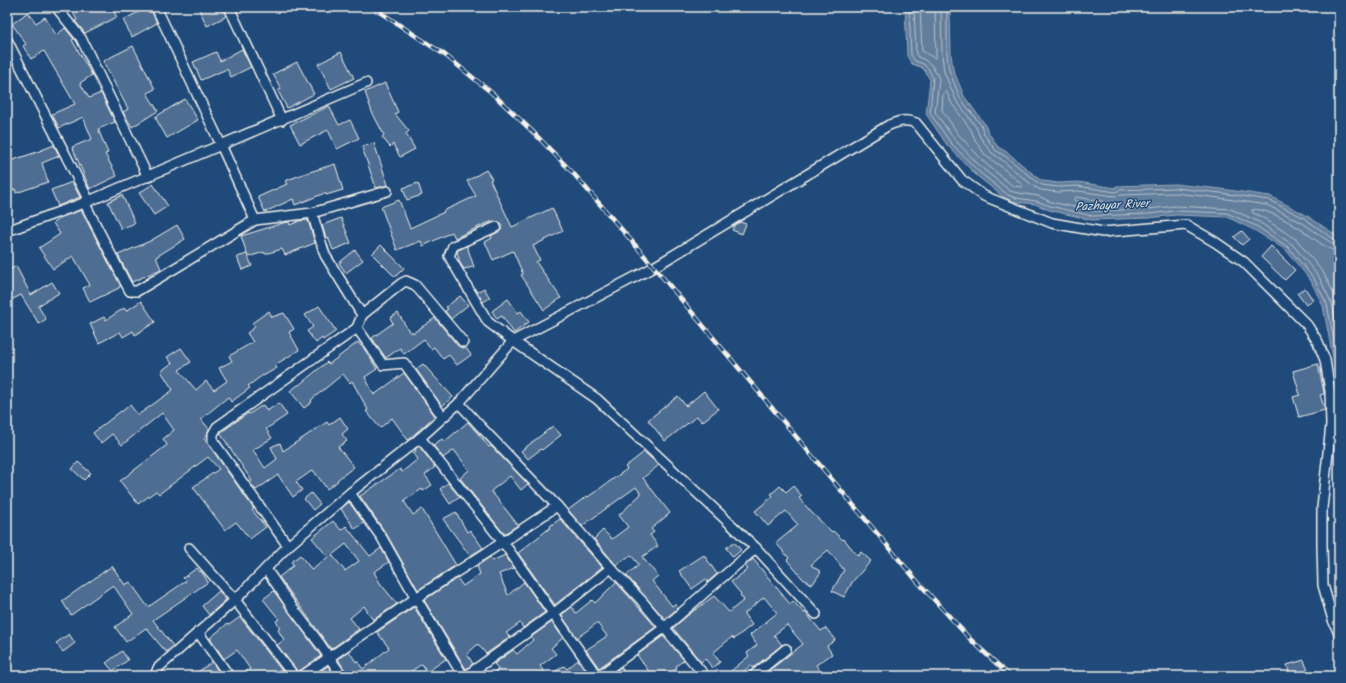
<svg xmlns="http://www.w3.org/2000/svg" width="1346" height="683" viewBox="0 0 1346 683" font-family="Kalam,sans-serif">
	<style>
		.water { fill: #627e9d; stroke: #9cacbb }
		.lines { fill: none; stroke-linecap: round; stroke-linejoin: round }
		.shore { stroke: #bac3ca; stroke-width: 1 }
		.building { fill: #4d6e92; stroke: #f4f1e8; fill-rule: evenodd }
		.street-casing { stroke: #f4f1e8; stroke-width: 12 }
		.street { stroke: #1f4a7a; stroke-width: 9 }
		.rail-casing { stroke: #f4f1e8; stroke-width: 4.5 }
		.rail { stroke: #1f4a7a; stroke-width: 3; stroke-dasharray: 9; stroke-linecap: butt }
		.labels { text-anchor: middle; stroke-width: 3; stroke-linejoin: round; paint-order: stroke }
		.water-label { font-size: 12px; font-style: italic; fill: #dee0dd; stroke: #1f4a7a }
	</style>
	<rect width="100%" height="100%" fill="#1f4a7a"/>
	<filter id="ink" filterUnits="userSpaceOnUse"><feTurbulence type="fractalNoise" baseFrequency=".025" numOctaves="2"/><feDisplacementMap in="SourceGraphic" scale="8" xChannelSelector="R" yChannelSelector="G"/><feConvolveMatrix kernelMatrix="1 2 1 2 8 2 1 2 1" color-interpolation-filters="sRGB"/></filter>
	<g filter="url(#ink)">
		<polygon class="water" points="905,7 951,7 950,10 951,54 953,69 964,96 984,123 988,132 998,147 1007,152 1039,179 1044,181 1058,183 1078,182 1116,188 1116,186 1175,184 1221,189 1270,196 1306,215 1339,237 1339,389 1323,306 1311,281 1286,250 1254,230 1227,217 1176,215 1149,218 1092,220 1049,210 1035,204 1016,202 1006,199 976,175 947,145 926,114 930,80 925,71 921,67 912,64 907,56"/>
		<g class="lines">
			<g class="shore">
				<polyline points="909,7 911,55 915,61 923,64 928,68 933,78 930,113 950,142 979,172 1008,195 1016,198 1036,201 1050,206 1092,216 1148,214 1176,211 1227,213 1256,226 1288,247 1314,279 1327,304 1339,368"/>
				<polyline points="914,7 916,54 918,57 925,60 931,65 938,76 939,80 935,112 954,139 982,168 1010,191 1018,193 1038,196 1051,202 1093,211 1148,209 1176,206 1231,209 1259,222 1293,245 1319,277 1332,304 1339,338"/>
				<polyline points="920,7 922,51 934,58 936,57 935,7"/>
				<polyline points="941,7 942,54 944,72 956,100 976,127 980,137 992,153 1002,160 1033,186 1041,190 1058,192 1078,191 1114,196 1121,195 1175,193 1220,198 1267,205 1301,222 1333,244 1339,245"/>
				<polyline points="947,7 947,54 949,70 960,98 981,125 984,134 995,150 1005,156 1037,182 1042,185 1058,187 1078,186 1115,192 1120,190 1175,188 1221,193 1269,200 1304,218 1335,240 1339,240"/>
				<polygon points="945,92 947,93 952,104 971,130 975,140 986,156 999,165 1022,184 1022,187 1013,186 1007,181 986,164 959,135 942,110 943,94"/>
				<path d="M1075,197l28,4 1,2c-8,5 -20,0 -29,-2l-1,-2z"/>
				<path d="M1339,251c-11,0 -21,-10 -30,-16 -11,-8 -44,-29 -57,-25l1,3 9,4 35,23 27,34 13,26 2,8"/>
			</g>
		</g>
		<g class="building">
			<polygon points="70,7 111,7 117,17 85,33 75,21 77,20"/>
			<polygon points="148,7 150,7 157,23 132,37 123,20"/>
			<polygon points="198,7 223,7 227,16 207,26"/>
			<polygon points="28,12 36,23 45,17 56,35 65,28 74,39 72,40 92,75 80,83 89,98 101,93 115,122 98,129 108,153 105,154 117,176 90,189 72,147 92,139 83,117 59,128 52,114 75,104 44,51 31,59 23,46 26,44 12,24"/>
			<polygon points="133,46 155,89 147,93 158,111 132,127 123,112 128,109 103,61"/>
			<polygon points="242,49 251,67 231,77 227,69 201,80 193,62 216,52 220,61"/>
			<polygon points="341,52 354,78 331,89 318,64"/>
			<polygon points="297,62 314,94 287,108 278,91 281,89 273,74"/>
			<polygon points="385,83 398,112 395,114 409,131 406,134 415,149 400,157 393,144 390,147 382,137 384,135 372,112 365,92"/>
			<polygon points="185,99 198,120 167,138 155,117"/>
			<polygon points="329,106 339,125 350,120 359,138 337,149 328,130 300,144 290,125"/>
			<polygon points="374,143 388,185 376,188 362,147"/>
			<polygon points="54,145 59,156 42,163 48,182 16,193 15,189 7,193 7,162 37,152"/>
			<polygon points="335,164 343,190 326,195 325,193 295,205 293,199 265,212 258,197 287,184 285,181 303,174"/>
			<polygon points="486,170 492,179 490,180 512,227 552,208 563,231 533,246 540,260 536,262 561,298 544,310 521,275 523,274 513,251 493,260 485,242 492,238 491,236 501,230 502,225 499,222 494,221 485,224 455,238 452,232 423,246 421,241 397,250 381,207 399,200 410,228 444,212 443,211 476,196 467,181"/>
			<polygon points="72,182 80,197 58,206 51,190"/>
			<polygon points="418,183 422,195 407,200 403,188"/>
			<polygon points="153,184 168,206 154,215 139,193"/>
			<polygon points="122,195 135,223 121,229 108,202"/>
			<polygon points="81,210 121,286 119,287 119,288 90,302 83,288 90,285 73,256 53,269 39,248 60,234 53,223 62,217"/>
			<polygon points="341,218 351,243 333,250 328,237 326,238 322,225"/>
			<polygon points="308,220 315,243 285,255 282,249 265,254 264,252 248,257 241,236 283,223 289,222 290,225 299,221"/>
			<polygon points="740,222 746,224 742,234 732,230 734,226"/>
			<polygon points="177,225 185,239 156,257 161,269 132,282 118,255 150,241"/>
			<polygon points="1242,231 1249,239 1242,245 1234,237"/>
			<polygon points="381,245 404,268 395,277 372,254"/>
			<polygon points="467,246 474,267 464,269 460,263 457,252 458,250"/>
			<polygon points="1271,246 1295,270 1285,280 1261,257"/>
			<polygon points="355,250 363,260 346,273 339,263"/>
			<polygon points="247,254 252,266 242,270 237,257"/>
			<polygon points="16,266 31,295 52,282 59,293 38,306 46,319 39,324 21,295 7,302 7,271"/>
			<polygon points="484,288 490,298 483,302 477,292"/>
			<polygon points="1305,288 1313,300 1306,305 1297,293"/>
			<polygon points="460,296 468,305 451,319 445,311 448,309 446,307"/>
			<polygon points="508,299 518,313 521,311 529,322 514,333 502,316 497,319 492,311"/>
			<polygon points="141,301 155,322 135,335 133,331 123,337 120,332 99,343 90,324 104,317 106,320 124,308 126,311"/>
			<polygon points="319,306 336,331 323,340 322,338 316,343 307,331 313,327 305,315"/>
			<polygon points="269,311 272,317 284,313 294,329 289,332 299,350 275,365 277,368 263,376 263,375 248,386 250,388 231,402 228,397 201,419 209,429 207,435 204,438 254,509 252,510 266,527 250,539 236,522 225,530 193,487 219,469 208,457 159,494 156,491 138,504 120,481 167,445 163,439 174,430 162,413 122,445 112,434 101,443 93,433 121,411 121,412 130,405 138,415 173,390 161,371 172,363 167,357 181,348 191,362 179,370 196,390 206,381 214,390 227,381 219,368 232,361 229,356 253,342 247,333 255,327 252,323"/>
			<polygon points="398,313 410,333 412,331 413,333 435,318 458,346 464,349 466,348 471,355 457,365 449,355 443,359 434,347 431,349 424,339 404,354 400,348 386,358 372,338 393,323 390,318"/>
			<polygon points="358,342 361,346 362,345 377,369 365,377 374,395 404,373 435,416 408,440 392,418 380,428 366,411 368,410 352,381 350,383 343,374 311,400 312,402 304,408 290,391 298,385 299,385 327,362 329,364"/>
			<polygon points="423,364 453,397 442,406 416,369"/>
			<polygon points="1318,364 1324,392 1324,394 1320,395 1325,410 1299,417 1293,397 1300,395 1293,371"/>
			<polygon points="704,391 718,409 702,422 697,416 665,441 648,420 678,396 686,406"/>
			<polygon points="279,403 287,415 266,429 272,438 253,450 265,468 277,459 271,447 280,443 283,451 327,422 329,425 340,417 348,429 342,434 347,441 338,447 354,467 337,480 338,481 327,489 313,470 296,482 302,490 293,497 278,475 256,490 250,483 252,481 220,433 248,413 249,414 263,405 267,411"/>
			<polygon points="468,422 489,447 491,446 528,484 521,490 510,476 491,491 518,525 504,534 460,478 469,470 454,450 443,458 433,445 442,439 444,442"/>
			<polygon points="553,426 561,435 542,450 541,449 528,459 521,451"/>
			<polygon points="419,446 435,467 425,475 432,485 423,491 422,489 404,501 413,515 422,509 456,565 418,590 387,535 360,496 400,469 402,472 418,459 413,453 416,451 415,449"/>
			<polygon points="644,452 659,465 643,478 670,513 651,529 654,532 650,535 658,546 642,557 658,576 652,581 672,606 675,604 678,608 665,619 626,575 639,565 631,555 616,565 594,539 603,530 612,539 628,527 619,515 641,494 636,487 582,526 568,510 587,496 588,497 627,469 625,467"/>
			<polygon points="78,462 91,473 84,480 72,469"/>
			<polygon points="448,483 460,497 450,504 440,489"/>
			<polygon points="780,486 786,492 793,486 802,496 799,498 811,512 832,532 833,531 843,540 844,539 858,556 861,552 871,561 853,581 844,597 832,591 844,570 828,550 811,565 821,572 812,585 803,579 787,560 789,558 776,543 798,525 786,511 768,526 755,511 773,496 771,494"/>
			<polygon points="311,493 320,504 313,510 304,499"/>
			<polygon points="349,502 364,523 355,529 341,509"/>
			<polygon points="456,512 467,532 470,530 483,548 470,556 443,519"/>
			<polygon points="560,519 602,567 555,605 518,553 551,527 550,526"/>
			<path d="M333,521l8,9 5,-4 24,30 11,-8 8,14 -15,10 6,11 17,21 -24,16 -9,-14 -14,12 9,11 -28,20 -52,-72 15,-12 -3,-3 9,-7 12,15 16,-13 -16,-19zM346,544l13,17 -14,10 -13,-16z"/>
			<polygon points="734,542 741,550 733,557 726,548"/>
			<polygon points="505,555 514,568 499,574 508,595 524,582 545,612 523,628 520,623 506,633 510,637 486,654 478,644 467,654 473,664 466,669 424,600 457,578 463,586 480,574 477,566 490,557 492,561"/>
			<polygon points="704,555 717,574 708,582 706,579 692,589 679,571"/>
			<polygon points="753,559 790,604 793,601 804,613 805,612 821,631 826,628 835,640 827,646 832,654 816,665 823,676 812,676 809,671 802,676 762,676 803,644 787,625 774,635 782,645 753,668 751,665 738,676 725,676 749,656 747,653 757,645 750,635 777,613 764,597 744,614 752,625 734,639 732,637 713,653 720,662 713,668 705,659 701,662 673,628 688,615 714,596 729,612 744,600 740,595 741,594 731,582 748,569 745,566"/>
			<polygon points="112,566 125,585 130,582 148,607 186,581 183,578 197,568 200,572 201,571 208,582 153,620 173,646 166,652 146,628 126,642 115,627 133,614 113,585 71,615 62,601"/>
			<polygon points="616,582 656,627 599,668 586,650 607,636 597,623 577,638 561,615 572,607 576,613 592,600 595,603"/>
			<polygon points="219,591 226,600 209,615 202,606"/>
			<polygon points="274,591 321,656 298,672 277,645 284,640 278,630 280,628 276,621 279,619 263,599"/>
			<polygon points="414,607 446,659 427,672 422,664 404,676 348,676 338,659 349,651 356,662 357,661 363,669 389,648 377,632"/>
			<polygon points="240,617 286,676 238,676 250,669 237,650 224,659 210,638 227,624 229,625"/>
			<polygon points="552,622 563,638 551,648 556,654 540,666 547,676 489,676 499,669 494,664 513,650 517,654 533,640 531,637"/>
			<polygon points="69,634 75,643 63,652 56,643"/>
			<polygon points="663,636 684,660 676,666 677,668 667,676 656,676 653,671 650,673 637,655"/>
			<polygon points="122,651 128,660 113,671 106,663"/>
			<polygon points="578,660 590,676 548,676 564,666 567,669"/>
			<polygon points="1304,660 1309,674 1302,676 1291,676 1287,665"/>
			<polygon points="212,662 222,676 192,676"/>
			<polygon points="328,666 335,676 313,676"/>
			<polygon points="621,667 627,676 609,676"/>
		</g>
		<g class="lines">
			<defs>
				<g id="street">
					<polyline points="56,7 81,38 148,177"/>
					<polyline points="156,7 221,145 366,83"/>
					<polyline points="229,7 282,120"/>
					<polyline points="7,40 89,201"/>
					<polyline points="84,202 125,282 130,291 137,291 255,220 312,213 325,255 362,315 357,328 383,365 404,363 443,417"/>
					<polyline points="312,213 387,191"/>
					<polyline points="496,227 453,246 449,256 488,322 513,341 597,399 756,548 816,614"/>
					<polyline points="7,231 89,201 221,145 255,220"/>
					<polyline points="362,315 402,283 406,281 415,285 463,342"/>
					<path d="M459,403l54,-62 141,-74 235,-142c10,-4 17,-6 27,-2l46,57 22,16 68,27 51,9 83,-7 29,17 29,20 63,63 11,17 7,18 5,31 1,34 -9,83v37l1,40 10,35 6,14"/>
					<polyline points="420,438 503,542 597,676"/>
					<polyline points="350,493 382,538 416,598 463,676"/>
					<polyline points="288,546 213,441 213,434 217,427 357,328"/>
					<polyline points="189,548 235,600 294,676"/>
					<polyline points="266,569 292,607 320,644 342,676"/>
					<polyline points="198,632 229,676"/>
					<polyline points="155,676 158,668 235,600 288,546 350,493 420,438 459,403 480,426 557,506 611,568 641,600 705,676"/>
					<polyline points="302,676 416,598 503,542 557,506"/>
					<polyline points="466,676 553,614 611,568"/>
					<polyline points="599,676 664,628 756,548"/>
					<polyline points="753,676 786,649"/>
				</g>
			</defs>
			<use href="#street" class="street-casing"/>
			<use href="#street" class="street"/>
			<defs>
				<polyline id="rail" points="372,7 445,55 492,93 534,133 573,173 654,267 917,581 971,640 1010,676"/>
			</defs>
			<use href="#rail" class="rail-casing"/>
			<use href="#rail" class="rail"/>
		</g>
	</g>
	<g class="labels">
		<g class="water-label">
			<text transform="translate(1112 205) rotate(-3)" y="4">Pazhayar River</text>
		</g>
	</g>
	<rect width="1346" height="683" fill="none" stroke="#1f4a7a" stroke-width="24"/>
	<rect x="12" y="12" width="1322" height="659" fill="none" stroke="#f4f1e8" stroke-width="1.5" filter="url(#ink)"/>
</svg>
